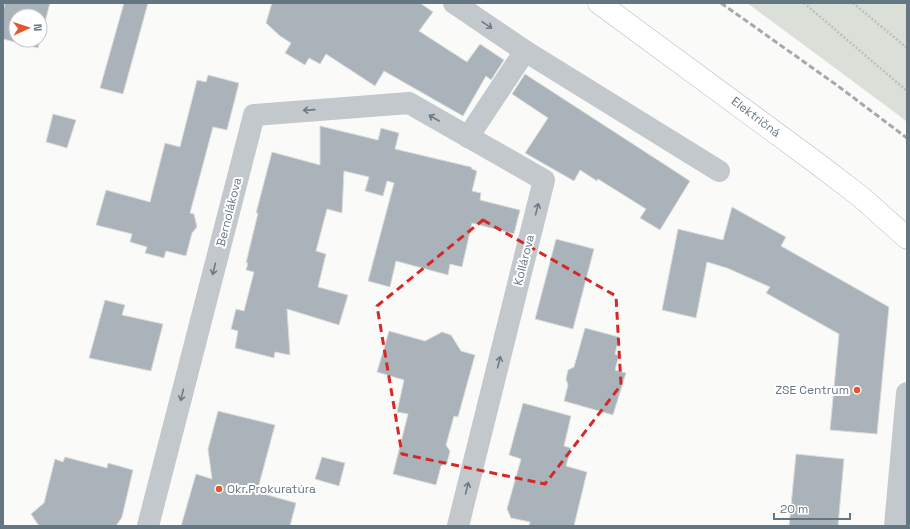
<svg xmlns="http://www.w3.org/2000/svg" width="910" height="529" viewBox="0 0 910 529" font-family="'Space Grotesk',sans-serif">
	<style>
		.green { fill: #dadfd7 }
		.building { fill: #aab3b9; stroke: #dcdcda; fill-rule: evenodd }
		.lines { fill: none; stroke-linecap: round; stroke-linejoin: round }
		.secondary-casing { stroke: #b3babf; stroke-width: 23 }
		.path { stroke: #bbbfc2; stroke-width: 2.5; stroke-dasharray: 2 2; stroke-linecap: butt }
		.street { stroke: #c3c8cc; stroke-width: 22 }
		.secondary { stroke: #fff; stroke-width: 22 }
		.rail { stroke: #a2aab0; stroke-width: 3; stroke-dasharray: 6 3; stroke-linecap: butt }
		.oneway { stroke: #6a7a87 }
		.marked { fill: none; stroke: #d62828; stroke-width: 3; stroke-dasharray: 8 5; stroke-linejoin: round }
		.poi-dot { fill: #e4572e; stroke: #fff; stroke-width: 1.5 }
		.labels { text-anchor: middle; stroke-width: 4; stroke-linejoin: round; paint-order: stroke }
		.street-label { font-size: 12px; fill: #657683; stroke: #fff }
		.poi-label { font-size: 12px; fill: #657683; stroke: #fff; text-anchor: end }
	</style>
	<rect width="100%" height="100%" fill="#fafaf8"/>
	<polygon class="green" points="747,3 907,3 907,122 897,114"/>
	<g class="building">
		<path d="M5,3h45l-12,45 -35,-9v-28zM16,16h24v24h-24z"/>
		<polygon points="124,3 148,3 123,94 100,88"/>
		<polygon points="272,3 420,3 433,12 419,31 467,62 480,44 504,60 491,80 486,76 463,116 384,71 375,86 326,54 320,64 309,58 305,65 285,53 291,43 280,36 266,23"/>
		<polygon points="525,74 690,181 660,230 640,218 646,209 598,179 597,181 580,170 574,181 525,153 548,118 512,94"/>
		<polygon points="208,75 239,83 227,130 213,127 190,213 194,214 197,227 192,233 186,256 166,251 164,258 145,253 147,247 130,242 132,234 96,225 106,190 150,202 165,143 180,147 197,80 206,82"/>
		<polygon points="53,114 76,120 67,148 46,142"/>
		<polygon points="320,126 378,140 381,128 399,133 395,149 471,167 472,169 477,171 472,191 481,193 480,200 520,210 514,234 472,223 462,267 450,264 448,275 396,261 390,287 368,281 394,183 387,181 383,196 365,191 369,177 344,171 342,213 327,209 316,251 326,254 318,287 348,295 339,325 287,309 290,355 275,352 274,358 235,348 238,331 231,329 236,309 244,311 254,272 246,270 248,263 246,263 258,213 256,213 272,152 320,165"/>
		<polygon points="732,207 786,237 781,246 889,307 877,434 830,430 839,334 766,293 770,287 727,268 707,262 696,318 662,310 678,229 723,240"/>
		<polygon points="556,239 594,249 573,329 535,319"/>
		<polygon points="105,300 125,305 122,315 163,324 151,371 89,358"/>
		<polygon points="585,328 619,337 615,354 619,356 615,370 626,373 613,415 564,401 568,385 566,379 568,370 574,367"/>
		<polygon points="389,331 425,341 442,332 451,335 461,351 475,355 458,417 454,416 446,445 450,451 447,463 441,466 436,485 393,474 408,414 397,412 404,380 377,372"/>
		<polygon points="523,403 571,416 564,446 571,448 566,466 587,472 574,526 529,526 530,522 511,518 507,509 521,459 509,455"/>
		<polygon points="218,411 275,425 257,492 296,503 290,526 181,526 196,474 212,479 208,449"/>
		<polygon points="796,454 844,459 838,526 789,526"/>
		<polygon points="65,457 107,468 108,463 133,470 122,517 116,526 39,526 31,514 44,503 55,459 63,462"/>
		<polygon points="322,457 345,463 339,486 315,479"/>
	</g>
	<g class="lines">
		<defs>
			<polyline id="secondary" points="599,3 818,164 861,197 907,238"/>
		</defs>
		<use href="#secondary" class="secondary-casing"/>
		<g class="path">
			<polyline points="804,3 907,91"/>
			<polyline points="853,3 907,48"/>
		</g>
		<g class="street">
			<polyline points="454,3 525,51 719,171"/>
			<polyline points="468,137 525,51"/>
			<polyline points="148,526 254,115 409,103 544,180 458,526"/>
			<polyline points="895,526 907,393"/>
		</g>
		<use href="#secondary" class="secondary"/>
		<polyline class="rail" points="721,3 838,86 907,138"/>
	</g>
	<defs><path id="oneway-shaft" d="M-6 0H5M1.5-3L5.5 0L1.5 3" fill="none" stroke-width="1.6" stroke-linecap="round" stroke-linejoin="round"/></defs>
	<g class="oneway">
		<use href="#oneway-shaft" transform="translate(487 25) rotate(34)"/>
		<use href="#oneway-shaft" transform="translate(309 110) rotate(176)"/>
		<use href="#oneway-shaft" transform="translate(434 118) rotate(-150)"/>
		<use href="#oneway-shaft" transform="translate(537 209) rotate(-76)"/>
		<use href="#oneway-shaft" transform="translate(214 269) rotate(104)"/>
		<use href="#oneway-shaft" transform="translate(499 362) rotate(-76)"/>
		<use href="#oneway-shaft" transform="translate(182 395) rotate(104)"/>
		<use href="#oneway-shaft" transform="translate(467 488) rotate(-76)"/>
	</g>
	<path class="marked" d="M483,220l133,76 5,89 -76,99 -143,-30 -25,-148z"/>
	<g class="poi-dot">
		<circle cx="857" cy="390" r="4"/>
		<circle cx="219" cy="489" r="4"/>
	</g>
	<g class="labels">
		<g class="street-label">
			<text transform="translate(756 117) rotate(37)" y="4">Električná</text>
			<text transform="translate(229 212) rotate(-76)" y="4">Bernolákova</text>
			<text transform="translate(524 260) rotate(-76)" y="4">Kollárova</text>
		</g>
		<g class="poi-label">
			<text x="849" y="394">ZSE Centrum</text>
			<text x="227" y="493" text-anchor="start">Okr.Prokuratúra</text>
		</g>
	</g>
	<rect width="910" height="529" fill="none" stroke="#657683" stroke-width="8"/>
	<g transform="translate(28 28) rotate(87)"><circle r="19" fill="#ffffff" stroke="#c1c8cd"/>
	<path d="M0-3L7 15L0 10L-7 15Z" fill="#e4572e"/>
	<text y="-6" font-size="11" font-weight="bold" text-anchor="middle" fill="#657683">N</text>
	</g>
	<path d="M774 513v6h76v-6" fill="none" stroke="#657683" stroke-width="2"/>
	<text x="780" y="513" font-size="12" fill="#657683" stroke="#ffffff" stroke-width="3" paint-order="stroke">20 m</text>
</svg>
